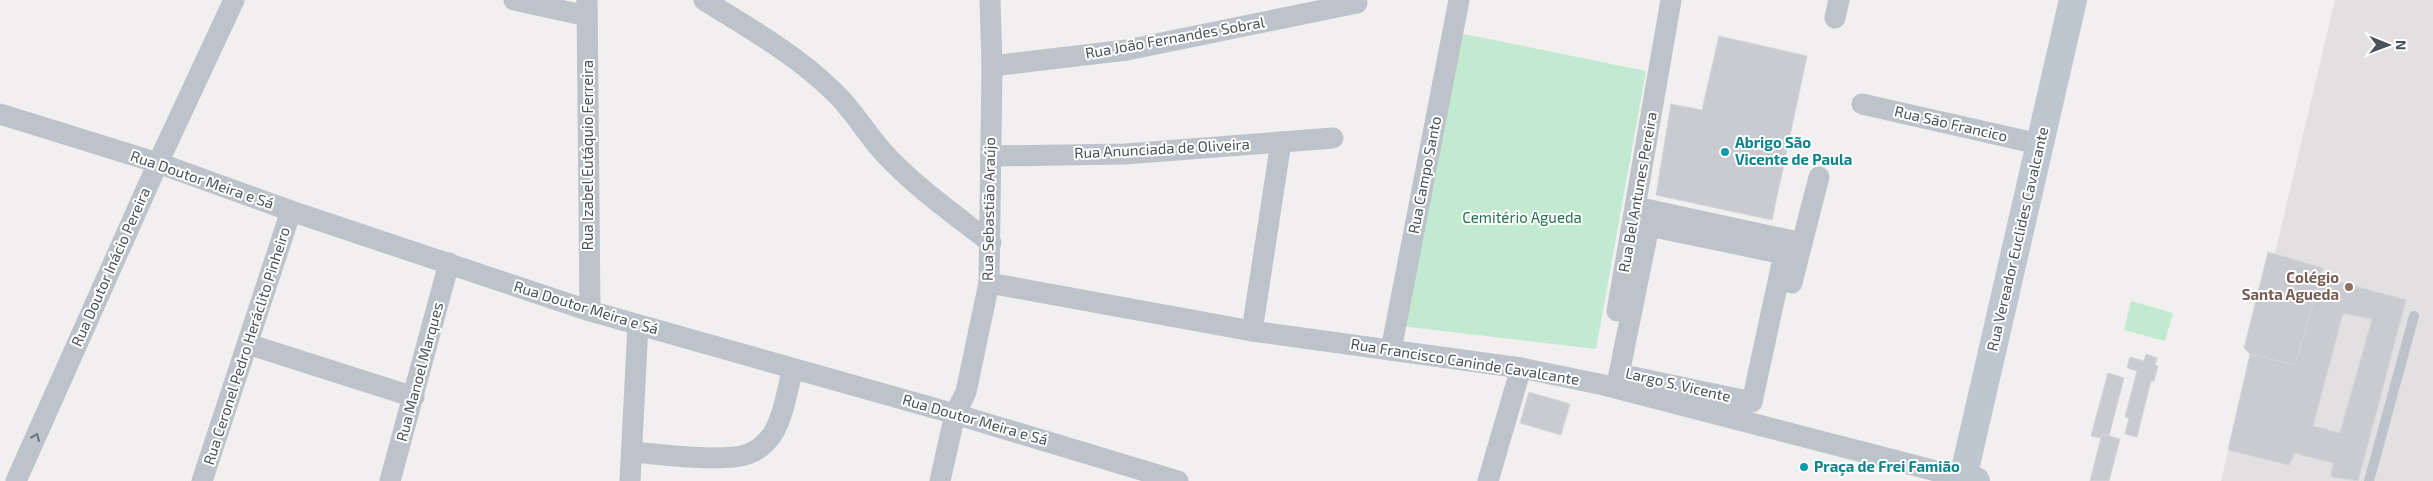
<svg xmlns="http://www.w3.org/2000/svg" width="2433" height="481" viewBox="0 0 2433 481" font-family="'Exo 2',sans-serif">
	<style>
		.education { fill: #e2e0e0 }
		.green { fill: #c2ead1 }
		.building { fill: #c9cbd1; stroke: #d3d5d9; fill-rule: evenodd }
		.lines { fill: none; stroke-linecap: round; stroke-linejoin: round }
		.lane { stroke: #bcc3ca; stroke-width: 10 }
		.street { stroke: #bcc3ca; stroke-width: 21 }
		.secondary { stroke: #bec7d0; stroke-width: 28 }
		.oneway { stroke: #6c747c }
		.culture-dot { fill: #0f9aa8; stroke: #fff; stroke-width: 2 }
		.education-dot { fill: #8d6e63; stroke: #fff; stroke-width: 2 }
		.labels { text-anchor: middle; stroke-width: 4; stroke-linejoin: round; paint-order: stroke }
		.street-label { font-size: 15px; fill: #49525a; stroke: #fff }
		.culture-label { font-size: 15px; font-weight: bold; fill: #0d838f; stroke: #fff; text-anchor: start }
		.park-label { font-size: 15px; fill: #217449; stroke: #fff }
		.education-label { font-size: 15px; font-weight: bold; fill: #785e54; stroke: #fff; text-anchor: end }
	</style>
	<rect width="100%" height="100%" fill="#f1efef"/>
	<polygon class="education" points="2335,0 2433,0 2433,481 2221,481"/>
	<g class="green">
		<polygon points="1459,33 1646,71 1596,349 1401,326"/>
		<polygon points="2131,301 2173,313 2165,341 2124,330"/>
	</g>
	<g class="building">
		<polygon points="1719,36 1807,56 1772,220 1656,195 1671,104 1702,110"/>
		<polygon points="2268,252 2323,268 2295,365 2250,354 2244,348"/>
		<path d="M2321,277l85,23 -48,181 -27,-4 2,-14 -38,-10 -6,12 -61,-15 22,-96 45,11zM2343,313l29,6 -32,114 -27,-7z"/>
		<polygon points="2146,354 2157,358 2155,365 2158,366 2154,381 2151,381 2137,437 2125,434 2129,418 2125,417 2137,371 2127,368 2130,357 2144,361"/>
		<polygon points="2108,373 2124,378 2109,436 2102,434 2101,438 2091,436"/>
		<polygon points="1529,392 1570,404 1561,435 1520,423"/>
		<polygon points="2102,434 2120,439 2109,481 2090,481"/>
	</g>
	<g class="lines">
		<polyline class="lane" points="2369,481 2414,316"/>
		<g class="street">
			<polyline points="514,0 587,16"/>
			<polyline points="587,0 590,311"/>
			<path d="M704,0c43,27 91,54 128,90 20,18 33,42 51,62 32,35 71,62 108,91"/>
			<polyline points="1835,18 1839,0"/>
			<polyline points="992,66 1127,50 1357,3"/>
			<polyline points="1862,104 2039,144"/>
			<polyline points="0,114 158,163 291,211 590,311 955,414 1178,481"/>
			<polyline points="991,156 1125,154 1333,138"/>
			<polyline points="1636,207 1802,243 1792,283"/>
			<polygon points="1649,226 1784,254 1752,402 1619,374"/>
			<polyline points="1802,243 1819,177"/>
			<polyline points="989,283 1252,331 1521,368 1604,385 1963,478"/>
			<polyline points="1617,311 1671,0"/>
			<polyline points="1252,331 1281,142"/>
			<polyline points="248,344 414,397"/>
			<polyline points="1391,350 1459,0"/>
			<path d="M632,452c27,2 92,11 116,2 9,-3 18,-11 24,-19 12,-19 15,-45 21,-66"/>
			<polyline points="16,481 158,163 234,0"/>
			<polyline points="202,481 291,211"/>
			<polyline points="390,481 449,263"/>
			<polyline points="630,481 638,325"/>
			<polyline points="940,481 955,414 966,392 989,283 992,66 990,0"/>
			<polyline points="1488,481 1521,368"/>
		</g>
		<polyline class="secondary" points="1976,481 1963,478 2073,0"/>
	</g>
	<defs><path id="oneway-chevron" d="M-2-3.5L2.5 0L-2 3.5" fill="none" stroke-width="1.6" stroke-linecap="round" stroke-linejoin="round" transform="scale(1.25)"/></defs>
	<use class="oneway" href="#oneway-chevron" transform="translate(36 437) rotate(-66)"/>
	<g class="culture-dot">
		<circle cx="1725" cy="152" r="5"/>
		<circle cx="1804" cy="467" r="5"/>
	</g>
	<circle class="education-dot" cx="2349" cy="287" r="5"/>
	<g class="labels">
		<g class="street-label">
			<text transform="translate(1175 38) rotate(-10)" y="5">Rua João Fernandes Sobral</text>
			<text transform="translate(1951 124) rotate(13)" y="5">Rua São Francico</text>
			<text transform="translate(1162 149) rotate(-3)" y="5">Rua Anunciada de Oliveira</text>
			<text transform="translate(588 155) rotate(-90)" y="5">Rua Izabel Eutáquio Ferreira</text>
			<text transform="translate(1425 175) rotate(-79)" y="5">Rua Campo Santo</text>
			<text transform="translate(202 180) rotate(19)" y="5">Rua Doutor Meira e Sá</text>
			<text transform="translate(1638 192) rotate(-80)" y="5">Rua Bel Antunes Pereira</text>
			<text transform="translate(989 209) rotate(-89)" y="5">Rua Sebastião Araújo</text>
			<text transform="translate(2018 239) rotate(-77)" y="5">Rua Vereador Euclides Cavalcante</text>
			<text transform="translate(111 267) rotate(-66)" y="5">Rua Doutor Inácio Pereira</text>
			<text transform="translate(586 308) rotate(17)" y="5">Rua Doutor Meira e Sá</text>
			<text transform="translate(247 346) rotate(-72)" y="5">Rua Ceronel Pedro Heráclito Pinheiro</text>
			<text transform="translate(1465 362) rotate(9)" y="5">Rua Francisco Caninde Cavalcante</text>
			<text transform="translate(420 372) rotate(-75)" y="5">Rua Manoel Marques</text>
			<text transform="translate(1678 385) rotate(13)" y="5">Largo S. Vicente</text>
			<text transform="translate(975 420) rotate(16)" y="5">Rua Doutor Meira e Sá</text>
		</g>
		<g class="culture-label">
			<text x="1735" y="148">Abrigo São<tspan x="1735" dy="17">Vicente de Paula</tspan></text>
			<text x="1814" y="472">Praça de Frei Famião</text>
		</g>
		<g class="park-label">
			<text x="1522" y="223">Cemitério Agueda</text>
		</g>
		<g class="education-label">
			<text x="2339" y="283">Colégio<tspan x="2339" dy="17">Santa Agueda</tspan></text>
		</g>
	</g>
	<g transform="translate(2388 45) rotate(91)" stroke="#ffffff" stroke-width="4" paint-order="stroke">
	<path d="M0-4L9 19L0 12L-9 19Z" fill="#49525a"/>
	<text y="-8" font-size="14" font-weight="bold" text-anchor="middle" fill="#49525a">N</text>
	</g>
</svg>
